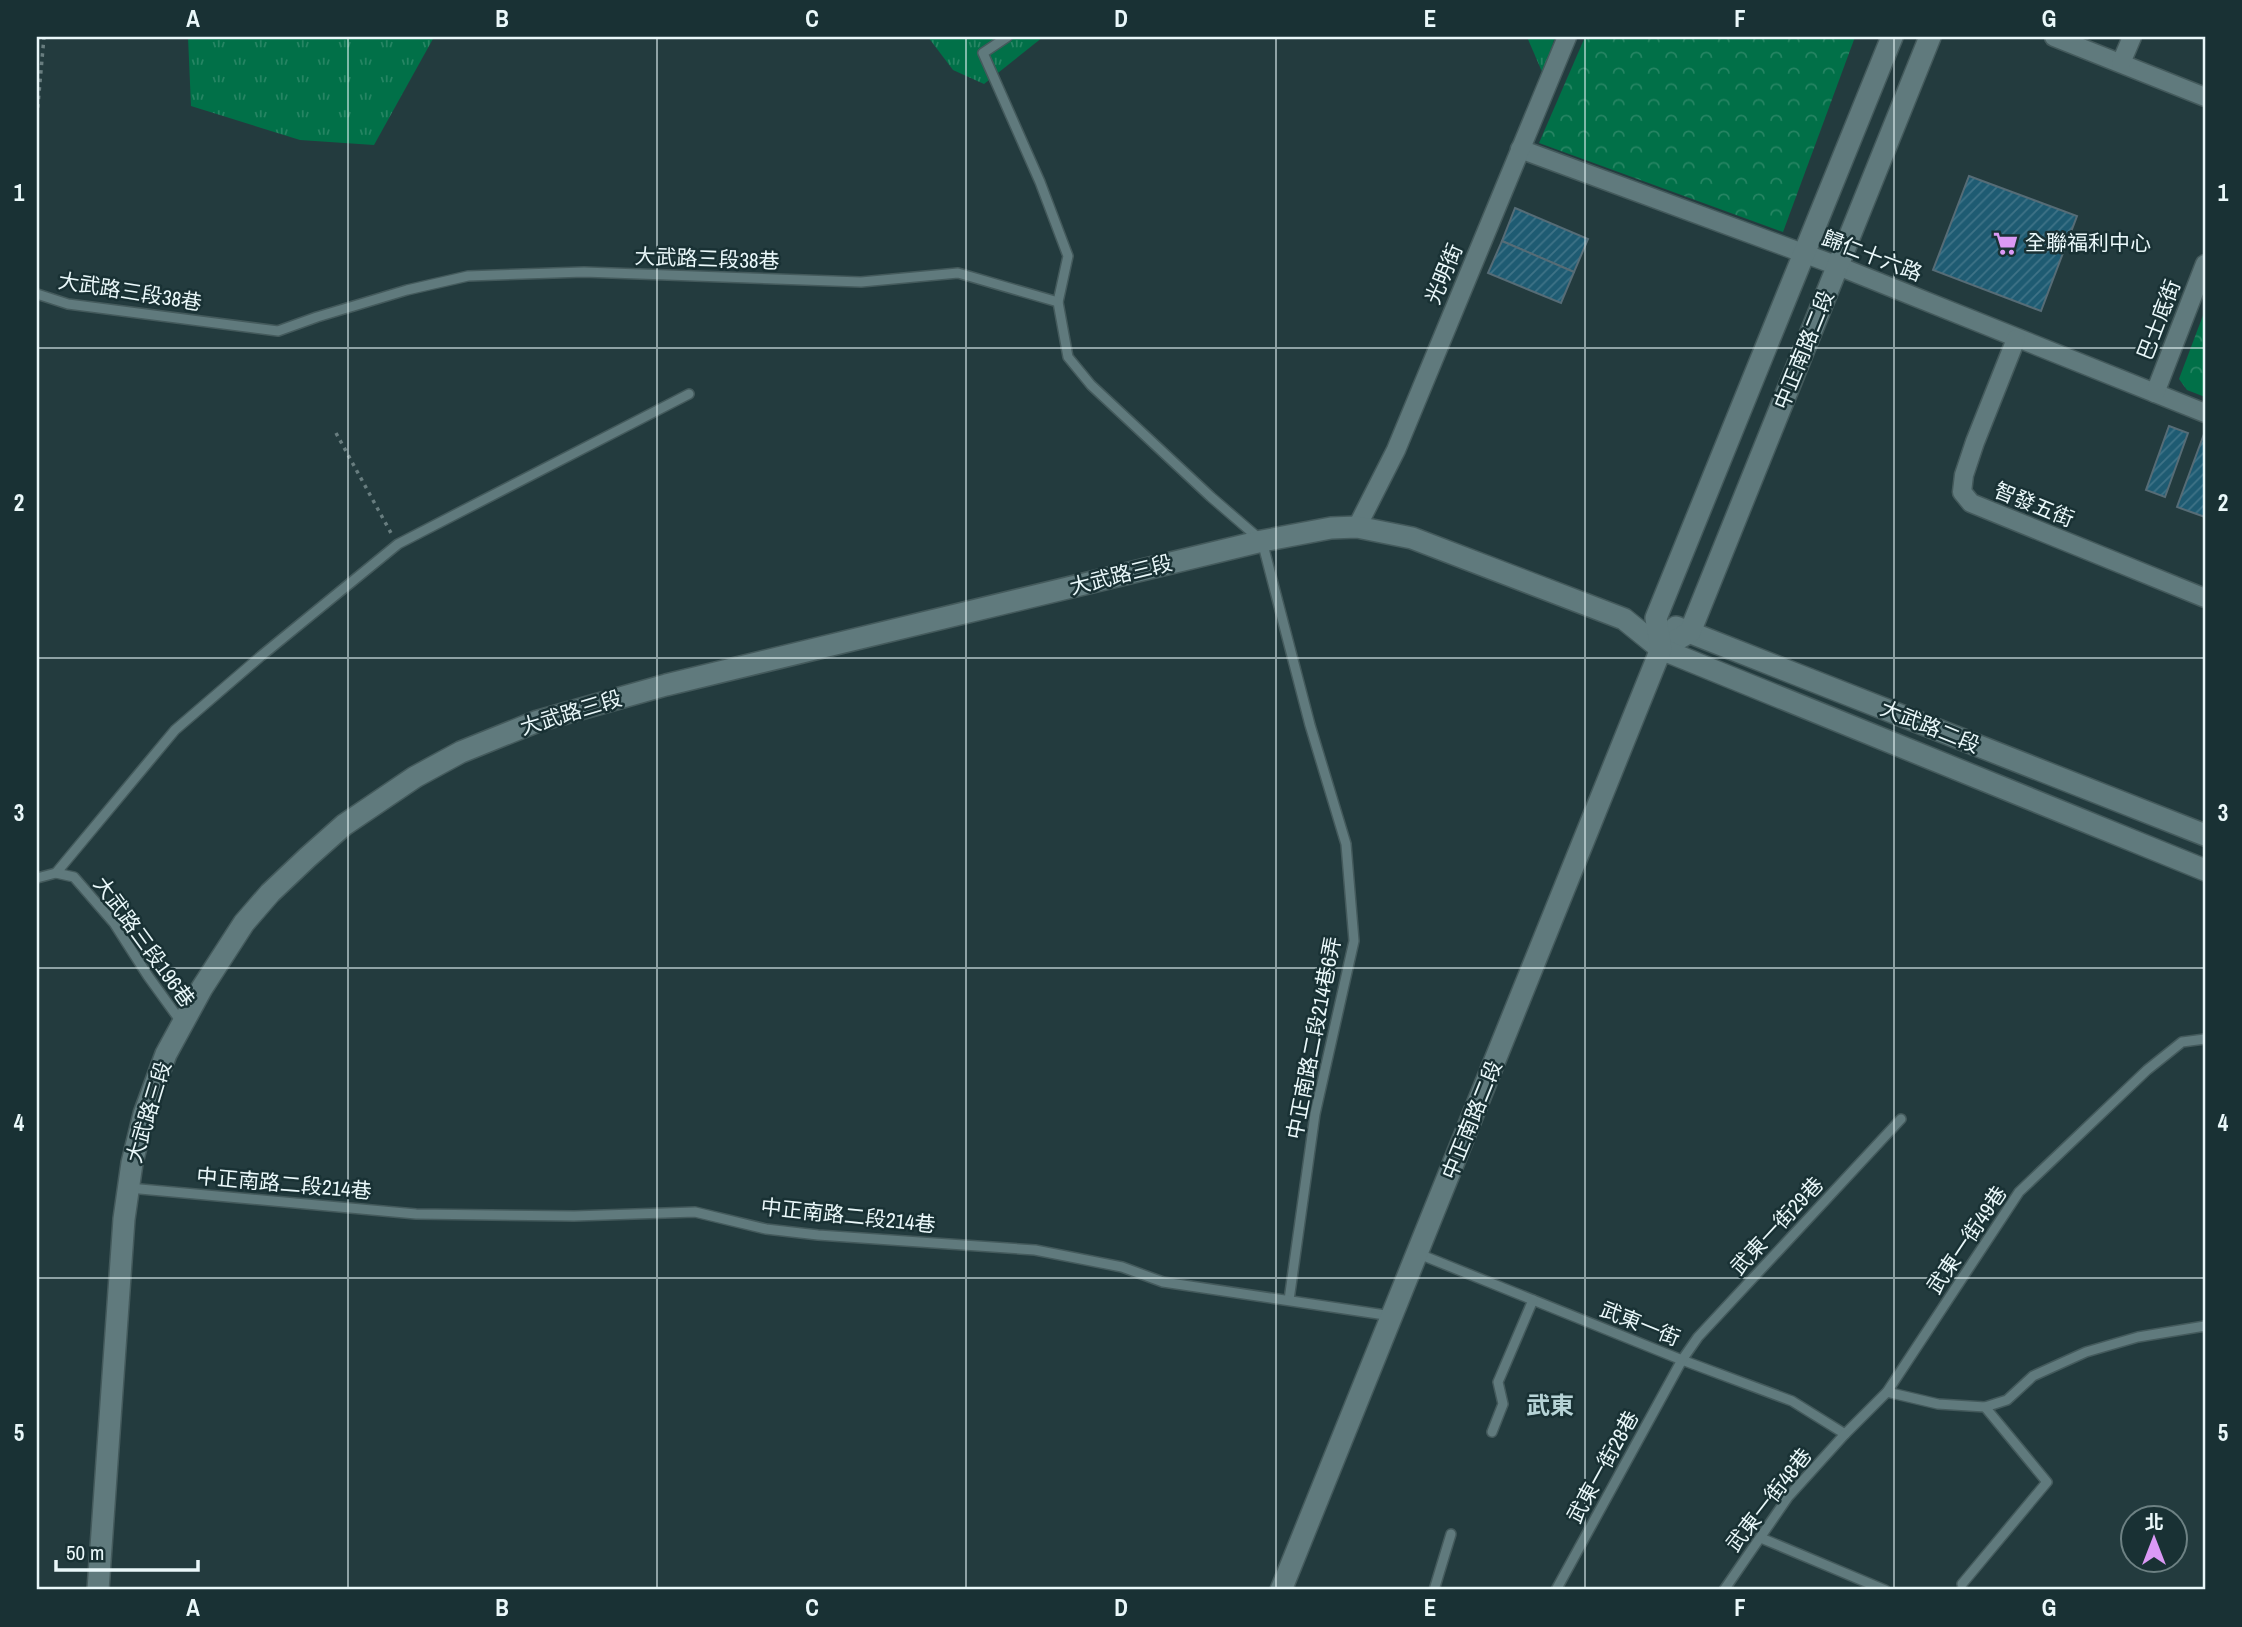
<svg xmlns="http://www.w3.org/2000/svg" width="2242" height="1627" viewBox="0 0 2242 1627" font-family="'Archivo Narrow','Noto Sans TC',sans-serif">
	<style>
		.grass { fill: url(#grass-tufts) }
		.park { fill: url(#park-crowns) }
		.building { fill: url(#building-hatch); stroke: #566c76; stroke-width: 2 }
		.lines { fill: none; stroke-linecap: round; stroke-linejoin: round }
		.service-casing { stroke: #445a5c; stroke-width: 12 }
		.minor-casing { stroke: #445a5c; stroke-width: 21 }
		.tertiary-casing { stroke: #445a5c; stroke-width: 24 }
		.path { stroke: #687d7f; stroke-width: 3.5; stroke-dasharray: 3.5 5; stroke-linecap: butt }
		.service { stroke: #607a7d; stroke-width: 9 }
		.minor { stroke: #607a7d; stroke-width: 18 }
		.tertiary { stroke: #607a7d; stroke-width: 21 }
		.grid { fill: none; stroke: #eaf8fa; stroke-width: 2; stroke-opacity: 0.55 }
		.labels { text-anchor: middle; stroke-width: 5; stroke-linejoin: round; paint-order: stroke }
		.poi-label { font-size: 21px; fill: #eaf8fa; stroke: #193134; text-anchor: start }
		.street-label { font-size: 21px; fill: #eaf8fa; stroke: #193134 }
		.quarter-label { font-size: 24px; font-weight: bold; fill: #b6d3d6; stroke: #193134 }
		.neatline { fill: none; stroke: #eaf8fa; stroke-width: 2.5 }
		.grid-label { font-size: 23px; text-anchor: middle; font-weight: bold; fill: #eaf8fa }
	</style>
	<defs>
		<pattern id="grass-tufts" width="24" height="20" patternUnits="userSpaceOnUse" patternTransform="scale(1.75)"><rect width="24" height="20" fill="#017048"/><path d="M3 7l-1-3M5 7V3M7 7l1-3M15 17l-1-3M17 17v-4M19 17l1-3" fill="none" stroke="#268563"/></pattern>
		<pattern id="park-crowns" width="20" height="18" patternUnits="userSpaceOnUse" patternTransform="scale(1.75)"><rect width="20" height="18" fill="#017048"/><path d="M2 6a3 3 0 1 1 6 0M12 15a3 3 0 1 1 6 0" fill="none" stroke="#268563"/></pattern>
		<pattern id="building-hatch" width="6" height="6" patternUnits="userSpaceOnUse" patternTransform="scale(1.75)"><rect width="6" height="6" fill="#1e5b72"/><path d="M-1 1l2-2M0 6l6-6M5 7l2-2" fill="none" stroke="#3f7387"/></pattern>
	</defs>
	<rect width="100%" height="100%" fill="#233b3e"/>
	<g class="grass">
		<polygon points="188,37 434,37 374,145 300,140 191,106"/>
		<polygon points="928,37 1043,37 984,84 953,70"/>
		<polygon points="1527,37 1555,37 1543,74"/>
	</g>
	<g class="park">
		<polygon points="1585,37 1855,37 1783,232 1539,143"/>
		<polygon points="2205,310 2205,397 2187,390 2179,379"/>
	</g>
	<g class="building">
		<polygon points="1969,176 2077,216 2041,311 1933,270"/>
		<polygon points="1515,208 1588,239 1574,272 1502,241"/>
		<polygon points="1502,241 1574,272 1561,303 1488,273"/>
		<polygon points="2169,426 2188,433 2165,497 2146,490"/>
		<polygon points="2204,434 2205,435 2205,517 2177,507"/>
	</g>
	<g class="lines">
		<defs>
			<g id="service">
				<polyline points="1007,37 983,53 1040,182 1068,256 1058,302"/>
				<polyline points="37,294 68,304 278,331 317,317 407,290 468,276 584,272 861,282 958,273 1058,302 1068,357 1091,385 1211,497 1262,541 1310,725 1346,844 1354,941 1315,1114 1289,1300"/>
				<polyline points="56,873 175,730 261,656 398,544 689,394"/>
				<polyline points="37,878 56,873 74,877 114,923 148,976 182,1023"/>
				<polyline points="129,1188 416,1214 574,1216 695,1212 766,1229 818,1235 1035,1250 1122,1267 1163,1282 1392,1316"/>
				<polyline points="1419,1254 1682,1360 1792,1401 1845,1434"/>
				<polyline points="1887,1392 1938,1404 1985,1407 2007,1400 2033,1376 2086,1352 2138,1337 2205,1326"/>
				<polyline points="1492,1432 1503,1404 1498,1382 1533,1300"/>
				<polyline points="1761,1538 1885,1590"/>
				<polyline points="1962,1584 2047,1482 1985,1407"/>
				<polyline points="1434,1590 1451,1534"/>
				<polyline points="1556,1590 1682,1360 1698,1337 1901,1119"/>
				<polyline points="1724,1590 1788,1497 1845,1434 1887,1392 2019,1192 2147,1070 2182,1042 2205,1039"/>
			</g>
			<g id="minor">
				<polyline points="2054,37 2205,97"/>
				<polyline points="2121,63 2132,37"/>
				<polyline points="1520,149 1838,266 2205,413"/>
				<polyline points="2016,339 1975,442 1964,475 1962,492 1971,503 2205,598"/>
				<polyline points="2155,393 2205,264"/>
				<polyline points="1357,527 1396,450 1567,37"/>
			</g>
			<g id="tertiary">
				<polyline points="1676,627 2205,835"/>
				<polyline points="1661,649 1690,632 1930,37"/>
				<polyline points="98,1590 124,1219 132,1163 144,1114 166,1054 202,988 244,923 270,893 308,857 344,825 415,777 461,752 538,721 666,685 1262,541 1331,528 1357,527 1412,538 1624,619 1661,649 2205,870"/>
				<polyline points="1281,1590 1661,649 1656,618 1892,37"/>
			</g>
		</defs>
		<use href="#service" class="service-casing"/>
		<use href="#minor" class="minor-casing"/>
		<use href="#tertiary" class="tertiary-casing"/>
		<g class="path">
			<polyline points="37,116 44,37"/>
			<polyline points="336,433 391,533"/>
		</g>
		<use href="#service" class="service"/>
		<use href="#minor" class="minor"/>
		<use href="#tertiary" class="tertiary"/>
	</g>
	<path class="grid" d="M348,37v1553M657,37v1553M966,37v1553M1276,37v1553M1585,37v1553M1894,37v1553M37,348h2168M37,658h2168M37,968h2168M37,1278h2168"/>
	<defs>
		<symbol id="supermarket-bare" viewBox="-9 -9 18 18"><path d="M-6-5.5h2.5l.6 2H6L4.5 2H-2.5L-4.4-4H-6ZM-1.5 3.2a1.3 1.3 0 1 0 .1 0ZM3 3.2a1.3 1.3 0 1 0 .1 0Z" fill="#db99f5" stroke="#193134" stroke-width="2.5" paint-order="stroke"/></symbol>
	</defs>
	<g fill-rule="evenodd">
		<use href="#supermarket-bare" x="1988" y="226" width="35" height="35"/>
	</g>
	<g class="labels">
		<g class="poi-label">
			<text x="2025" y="250">全聯福利中心</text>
		</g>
		<g class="street-label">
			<text transform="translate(1872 256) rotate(21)" y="7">歸仁十六路</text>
			<text transform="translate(707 259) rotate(2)" y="7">大武路三段38巷</text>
			<text transform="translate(1444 274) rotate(-67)" y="7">光明街</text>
			<text transform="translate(130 292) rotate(9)" y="7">大武路三段38巷</text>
			<text transform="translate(2159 320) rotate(-69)" y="7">巴士底街</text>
			<text transform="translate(1804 350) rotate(-68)" y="7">中正南路二段</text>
			<text transform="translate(2034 505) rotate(22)" y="7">智發五街</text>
			<text transform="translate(1121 575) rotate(-14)" y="7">大武路三段</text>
			<text transform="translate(571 713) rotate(-17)" y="7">大武路三段</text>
			<text transform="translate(1930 727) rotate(22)" y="7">大武路二段</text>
			<text transform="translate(144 942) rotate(54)" y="7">大武路三段196巷</text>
			<text transform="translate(1314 1038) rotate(-79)" y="7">中正南路二段214巷6弄</text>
			<text transform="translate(149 1112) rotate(-73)" y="7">大武路三段</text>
			<text transform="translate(1472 1120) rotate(-68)" y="7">中正南路二段</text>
			<text transform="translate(284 1184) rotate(5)" y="7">中正南路二段214巷</text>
			<text transform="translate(848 1216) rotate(6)" y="7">中正南路二段214巷</text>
			<text transform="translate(1777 1226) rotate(-47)" y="7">武東一街29巷</text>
			<text transform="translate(1967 1240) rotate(-56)" y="7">武東一街49巷</text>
			<text transform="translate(1640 1324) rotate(22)" y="7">武東一街</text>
			<text transform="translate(1603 1467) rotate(-61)" y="7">武東一街28巷</text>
			<text transform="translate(1769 1500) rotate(-52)" y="7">武東一街48巷</text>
		</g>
		<g class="quarter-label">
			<text x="1550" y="1414">武東</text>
		</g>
	</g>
	<rect width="2242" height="1627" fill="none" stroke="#193134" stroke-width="77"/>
	<g transform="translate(2154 1539)"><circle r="33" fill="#193134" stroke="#6d8183" stroke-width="2"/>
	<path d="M0-5L12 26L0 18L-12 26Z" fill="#db99f5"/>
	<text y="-10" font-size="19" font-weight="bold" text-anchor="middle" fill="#eaf8fa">北</text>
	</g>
	<path d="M56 1560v10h142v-10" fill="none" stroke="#eaf8fa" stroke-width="3.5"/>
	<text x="66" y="1560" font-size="21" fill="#eaf8fa" stroke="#193134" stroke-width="5" paint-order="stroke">50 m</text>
	<rect x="38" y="38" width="2166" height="1550" class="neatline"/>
	<g class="grid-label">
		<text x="193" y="27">A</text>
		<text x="502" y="27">B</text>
		<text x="812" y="27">C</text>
		<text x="1121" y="27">D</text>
		<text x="1430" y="27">E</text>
		<text x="1740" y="27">F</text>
		<text x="2049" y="27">G</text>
		<text x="19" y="201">1</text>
		<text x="2223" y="201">1</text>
		<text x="19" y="511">2</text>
		<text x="2223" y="511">2</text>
		<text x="19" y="821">3</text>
		<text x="2223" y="821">3</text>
		<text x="19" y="1131">4</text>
		<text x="2223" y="1131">4</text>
		<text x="19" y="1441">5</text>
		<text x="2223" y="1441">5</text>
		<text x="193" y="1616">A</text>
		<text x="502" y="1616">B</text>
		<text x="812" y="1616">C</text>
		<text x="1121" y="1616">D</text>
		<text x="1430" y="1616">E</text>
		<text x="1740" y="1616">F</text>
		<text x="2049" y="1616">G</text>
	</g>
</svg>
